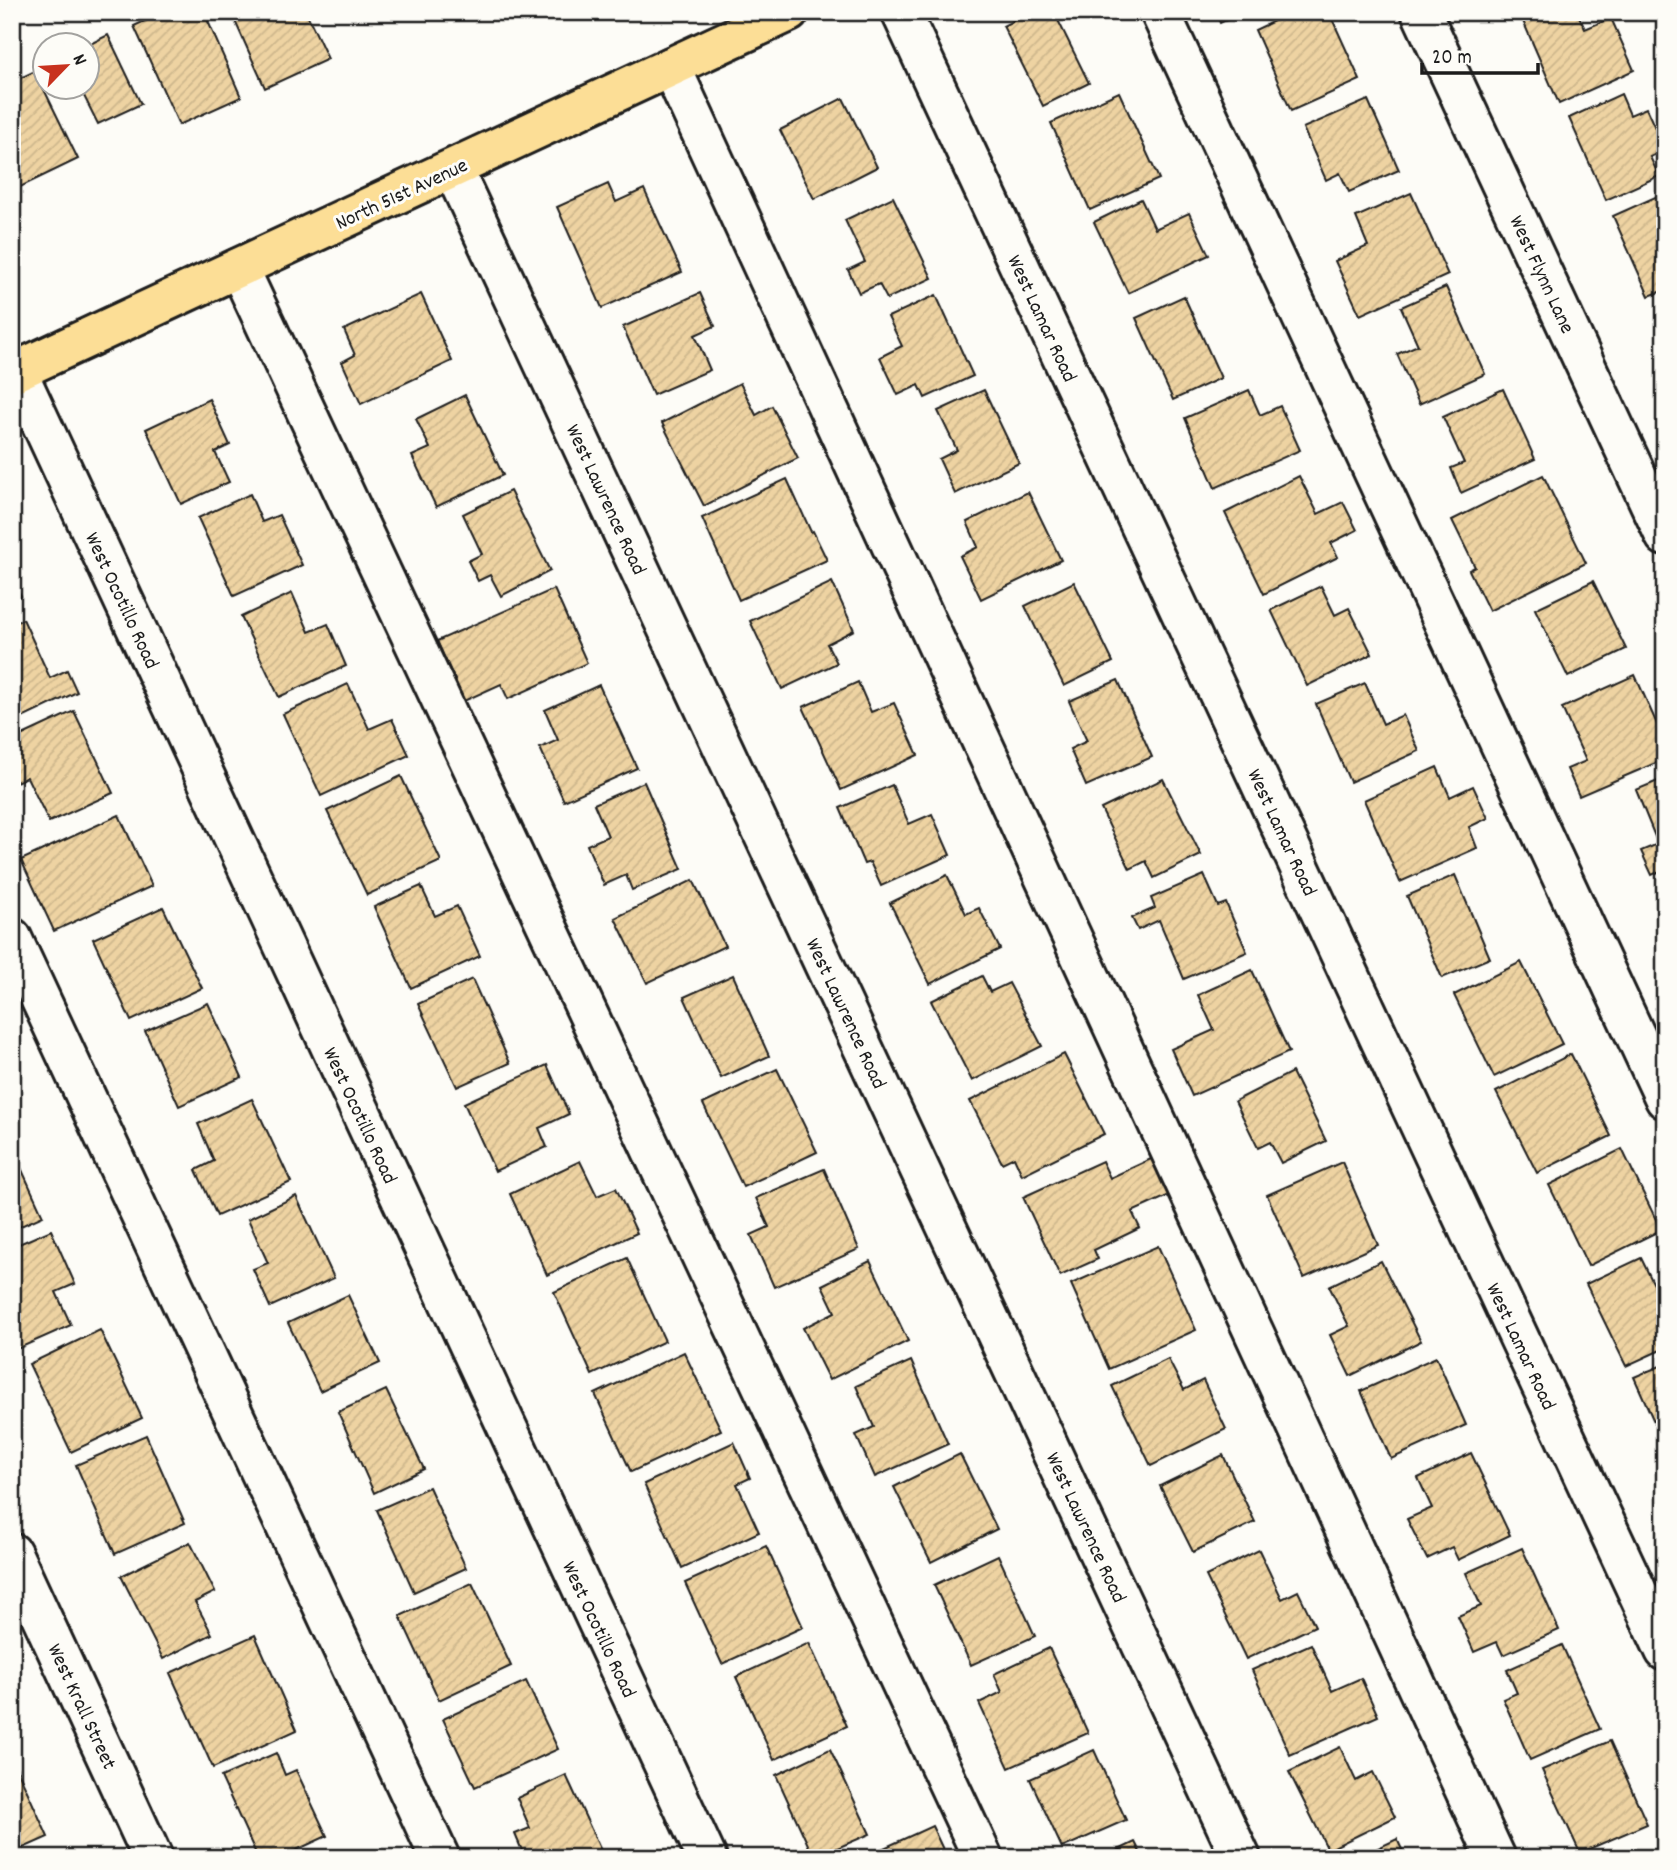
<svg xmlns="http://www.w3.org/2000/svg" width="1677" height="1870" viewBox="0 0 1677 1870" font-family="Dekko,sans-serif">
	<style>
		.building { fill: url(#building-hatch); stroke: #1c1c1c; stroke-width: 2 }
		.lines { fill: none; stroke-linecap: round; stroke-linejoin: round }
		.minor-casing { stroke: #1c1c1c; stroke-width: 44 }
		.major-casing { stroke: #1c1c1c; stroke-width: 44 }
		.minor { stroke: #fdfcf7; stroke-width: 38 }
		.major { stroke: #fcde96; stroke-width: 38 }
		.labels { text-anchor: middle; stroke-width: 6; stroke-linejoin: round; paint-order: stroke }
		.street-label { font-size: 21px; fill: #1c1c1c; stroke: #fdfcf7 }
	</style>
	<defs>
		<pattern id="building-hatch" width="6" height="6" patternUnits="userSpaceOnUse" patternTransform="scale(1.75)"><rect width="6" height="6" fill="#eed3a2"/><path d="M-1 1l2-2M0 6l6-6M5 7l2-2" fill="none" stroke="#ccb58b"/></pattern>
	</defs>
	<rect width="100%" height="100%" fill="#fdfcf7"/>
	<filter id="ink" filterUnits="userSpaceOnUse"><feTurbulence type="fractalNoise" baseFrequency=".0143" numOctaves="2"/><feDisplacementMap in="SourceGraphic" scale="14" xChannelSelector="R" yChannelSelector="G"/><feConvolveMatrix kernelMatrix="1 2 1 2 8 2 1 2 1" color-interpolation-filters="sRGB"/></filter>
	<g filter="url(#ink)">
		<g class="building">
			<polygon points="164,12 204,12 241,97 179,125 134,26"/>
			<polygon points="231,12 306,12 328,59 265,88"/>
			<polygon points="1030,12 1054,12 1089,83 1043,106 1003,26"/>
			<polygon points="1216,12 1244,12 1220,23"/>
			<polygon points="1293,12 1329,12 1360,80 1291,111 1255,30"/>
			<polygon points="1543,12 1577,12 1585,29 1611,18 1634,70 1559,104 1523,21"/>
			<polygon points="108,35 141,104 98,124 80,88 88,88 88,46 86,46"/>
			<polygon points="35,71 78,159 12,191 12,82"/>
			<polygon points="1119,92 1159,179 1090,210 1051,123"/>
			<polygon points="1621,94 1630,115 1646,108 1665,150 1650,157 1659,176 1606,200 1569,118"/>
			<polygon points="843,98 877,167 814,199 780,130"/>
			<polygon points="1368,100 1399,170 1349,192 1340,173 1326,180 1303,128"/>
			<polygon points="608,184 616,202 644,189 682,272 602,308 557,207"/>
			<polygon points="1411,193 1448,275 1360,315 1335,261 1368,246 1356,217"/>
			<polygon points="1662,194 1665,201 1665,290 1649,296 1613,216"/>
			<polygon points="893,197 932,278 887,299 879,284 859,293 848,270 865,262 845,220"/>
			<polygon points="1141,199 1155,229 1189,213 1209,255 1128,293 1094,222"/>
			<polygon points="1446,287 1485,374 1419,404 1397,354 1418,345 1401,307"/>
			<polygon points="700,293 715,326 695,335 710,370 653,395 623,327"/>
			<polygon points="421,294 452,361 361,404 342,362 355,355 344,330"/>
			<polygon points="936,295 973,376 925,398 919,385 898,395 880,357 902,346 888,317"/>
			<polygon points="1184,296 1221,378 1173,400 1136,318"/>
			<polygon points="740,383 756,415 772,406 798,458 704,506 662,423"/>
			<polygon points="1503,389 1535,459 1461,493 1451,468 1464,463 1443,417"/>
			<polygon points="984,390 1019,463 955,494 939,459 957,450 938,411"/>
			<polygon points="1249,390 1260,415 1280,406 1300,450 1215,488 1185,418"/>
			<polygon points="465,395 503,475 436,507 412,456 430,448 416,419"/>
			<polygon points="209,399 230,445 215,452 229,482 181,504 146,429"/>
			<polygon points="1543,475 1586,563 1489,611 1469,570 1475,567 1452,520"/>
			<polygon points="1299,476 1318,514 1343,502 1357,530 1331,543 1338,557 1264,594 1225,513"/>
			<polygon points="787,479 811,532 813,531 827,560 739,600 702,518"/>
			<polygon points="510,491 550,571 501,596 490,575 478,581 468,561 482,554 463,514"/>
			<polygon points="1028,492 1061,560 981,599 960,556 978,547 967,522"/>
			<polygon points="250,494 262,522 279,515 302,565 234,596 198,518"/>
			<polygon points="12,576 21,596 12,600"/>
			<polygon points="1593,581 1626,649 1568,677 1535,609"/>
			<polygon points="832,582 854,630 827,644 837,663 782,689 750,621"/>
			<polygon points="1074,582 1113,662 1064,686 1025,606"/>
			<polygon points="1321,586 1335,615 1349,608 1372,654 1307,686 1271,610"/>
			<polygon points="554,589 587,663 508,699 501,684 464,701 437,641"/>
			<polygon points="292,593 309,632 328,624 346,666 279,697 241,617"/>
			<polygon points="23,619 50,678 67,670 77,692 12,723 12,624"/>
			<polygon points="1635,675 1665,742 1665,759 1579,796 1567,769 1586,761 1562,708"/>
			<polygon points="1118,680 1152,757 1086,786 1070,749 1087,741 1069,701"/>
			<polygon points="858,682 871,712 894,703 918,755 841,790 803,707"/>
			<polygon points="1365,683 1383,724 1403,715 1419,751 1350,782 1316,704"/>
			<polygon points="348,684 369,729 392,719 409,755 321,796 283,714"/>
			<polygon points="599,685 637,768 564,801 540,748 558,740 545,710"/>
			<polygon points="74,711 113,793 49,822 27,777 12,784 12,740"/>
			<polygon points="1437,767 1450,797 1473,786 1488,818 1469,827 1477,848 1400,882 1364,800"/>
			<polygon points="401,776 441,861 367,895 327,811"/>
			<polygon points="1665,778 1665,869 1652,875 1641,851 1658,844 1636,790"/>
			<polygon points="1163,779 1201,855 1154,878 1146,861 1130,869 1101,809"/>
			<polygon points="644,782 682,869 632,890 626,875 604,885 587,845 608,836 594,804"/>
			<polygon points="892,785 909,824 932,814 950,855 881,886 870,862 864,864 840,808"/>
			<polygon points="119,815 152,886 54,931 21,860"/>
			<polygon points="947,875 966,914 979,908 1000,949 930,984 890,903"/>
			<polygon points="1204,875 1218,906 1226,903 1247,952 1184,979 1159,920 1138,930 1132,918 1155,908 1151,898"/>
			<polygon points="1455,875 1490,958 1442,978 1407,896"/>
			<polygon points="693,880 725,946 647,983 615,918"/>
			<polygon points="421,886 435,916 457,906 480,956 411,988 374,907"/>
			<polygon points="163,907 202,988 131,1021 93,939"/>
			<polygon points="1521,962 1562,1044 1494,1077 1454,995"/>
			<polygon points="1252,970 1289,1052 1192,1096 1171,1049 1214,1030 1198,995"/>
			<polygon points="733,975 769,1056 721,1078 684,997"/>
			<polygon points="982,976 990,992 1009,983 1042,1046 972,1081 931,1001"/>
			<polygon points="472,979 510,1063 457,1087 418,1004"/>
			<polygon points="208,1003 242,1077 179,1106 145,1031"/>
			<polygon points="1064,1054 1104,1134 1022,1175 1014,1157 1002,1163 970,1101"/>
			<polygon points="1571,1054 1611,1136 1537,1173 1496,1092"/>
			<polygon points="547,1065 569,1114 539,1128 547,1147 495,1171 464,1103"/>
			<polygon points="777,1069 817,1152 743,1187 703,1104"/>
			<polygon points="1292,1072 1326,1141 1281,1163 1270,1142 1258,1148 1235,1101"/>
			<polygon points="252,1099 291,1182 217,1216 196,1170 214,1161 198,1124"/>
			<polygon points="12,1148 43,1216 12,1230"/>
			<polygon points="1622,1149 1661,1230 1588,1266 1549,1185"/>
			<polygon points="1153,1158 1170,1195 1132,1212 1140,1228 1094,1250 1098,1259 1060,1276 1023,1197 1102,1161 1110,1178"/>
			<polygon points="580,1161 597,1196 616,1188 637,1233 547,1275 510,1194"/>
			<polygon points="1342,1162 1378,1245 1304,1278 1267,1195"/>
			<polygon points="824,1169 859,1249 774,1287 751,1235 769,1227 756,1198"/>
			<polygon points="296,1196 334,1278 270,1307 253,1269 268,1263 248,1219"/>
			<polygon points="51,1230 75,1284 56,1292 71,1325 17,1349 12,1339 12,1247"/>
			<polygon points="1158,1246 1196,1330 1109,1369 1071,1284"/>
			<polygon points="627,1258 665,1341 592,1375 554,1292"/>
			<polygon points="1641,1258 1659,1295 1665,1292 1665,1348 1626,1366 1586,1284"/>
			<polygon points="870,1261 908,1341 829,1380 803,1328 835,1312 822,1285"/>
			<polygon points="1381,1261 1421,1341 1350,1376 1330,1335 1349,1326 1329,1286"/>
			<polygon points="348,1295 380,1363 320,1391 288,1323"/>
			<polygon points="100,1330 142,1418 71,1452 29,1364"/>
			<polygon points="684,1352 721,1430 631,1472 595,1394"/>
			<polygon points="1436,1357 1466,1425 1391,1459 1361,1391"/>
			<polygon points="1168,1359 1184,1390 1203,1380 1226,1429 1151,1466 1112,1386"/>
			<polygon points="911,1361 948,1444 875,1477 856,1435 874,1427 856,1386"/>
			<polygon points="1665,1364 1665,1446 1634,1377"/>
			<polygon points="386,1390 424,1469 374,1493 338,1412"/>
			<polygon points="146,1435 185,1523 115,1554 76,1465"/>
			<polygon points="734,1442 750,1478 737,1484 759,1532 682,1568 644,1484"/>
			<polygon points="1471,1453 1510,1535 1458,1560 1452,1547 1427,1559 1407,1519 1432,1508 1418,1478"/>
			<polygon points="960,1454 997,1529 931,1562 894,1487"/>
			<polygon points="1223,1455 1255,1522 1193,1552 1160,1486"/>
			<polygon points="429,1487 466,1568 414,1592 377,1510"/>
			<polygon points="190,1542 215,1592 195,1602 212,1634 163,1659 121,1576"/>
			<polygon points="766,1546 803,1627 722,1664 685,1583"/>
			<polygon points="1522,1548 1559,1630 1503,1655 1497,1642 1474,1652 1458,1616 1481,1606 1466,1573"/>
			<polygon points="1259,1550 1282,1599 1298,1591 1315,1626 1246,1659 1206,1576"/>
			<polygon points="998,1555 1035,1636 971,1665 934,1585"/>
			<polygon points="472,1583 511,1666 439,1700 400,1616"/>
			<polygon points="255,1635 297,1730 213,1768 170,1673"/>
			<polygon points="809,1643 847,1726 774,1760 736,1677"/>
			<polygon points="1311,1644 1332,1691 1361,1678 1378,1716 1290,1755 1252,1670"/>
			<polygon points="1562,1645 1600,1729 1530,1760 1503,1699 1517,1693 1507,1670"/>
			<polygon points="1049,1648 1088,1733 1009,1768 979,1703 1002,1692 994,1674"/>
			<polygon points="526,1681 558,1749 475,1787 443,1719"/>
			<polygon points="1610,1741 1647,1824 1580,1853 1542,1770"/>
			<polygon points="1340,1747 1356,1781 1373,1772 1395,1817 1328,1850 1289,1772"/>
			<polygon points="830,1749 870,1834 814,1858 776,1775"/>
			<polygon points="1094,1750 1126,1820 1062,1848 1030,1779"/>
			<polygon points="276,1753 285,1775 296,1770 327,1836 279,1858 258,1858 221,1777"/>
			<polygon points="12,1758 48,1837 12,1853"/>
			<polygon points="566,1775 603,1855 596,1858 525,1858 515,1834 530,1828 517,1798"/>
			<polygon points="932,1826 947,1858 862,1858"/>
			<polygon points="1397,1839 1406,1858 1357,1858"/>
			<polygon points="1135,1842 1143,1858 1102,1858"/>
		</g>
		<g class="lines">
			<defs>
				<g id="minor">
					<polyline points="901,12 1665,1651"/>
					<polyline points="1160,12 1665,1099"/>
					<polyline points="1421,12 1665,536"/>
					<polyline points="671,67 1496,1858"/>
					<polyline points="453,169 1241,1858"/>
					<polyline points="239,268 983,1858"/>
					<polyline points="17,371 707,1858"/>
					<polyline points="12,938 440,1858"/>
					<polyline points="12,1553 153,1858"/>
				</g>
				<polyline id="major" points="12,373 789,12"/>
			</defs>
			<use href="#minor" class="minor-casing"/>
			<use href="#major" class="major-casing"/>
			<use href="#minor" class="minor"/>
			<use href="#major" class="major"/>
		</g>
	</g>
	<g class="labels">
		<g class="street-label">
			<text transform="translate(401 193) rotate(-25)" y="7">North 51st Avenue</text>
			<text transform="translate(1543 274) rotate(65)" y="7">West Flynn Lane</text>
			<text transform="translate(1043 318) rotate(65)" y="7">West Lamar Road</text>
			<text transform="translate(607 499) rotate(65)" y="7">West Lawrence Road</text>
			<text transform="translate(123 600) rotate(65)" y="7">West Ocotillo Road</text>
			<text transform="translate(1283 832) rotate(65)" y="7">West Lamar Road</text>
			<text transform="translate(847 1013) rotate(65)" y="7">West Lawrence Road</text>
			<text transform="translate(361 1115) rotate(65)" y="7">West Ocotillo Road</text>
			<text transform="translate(1522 1346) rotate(65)" y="7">West Lamar Road</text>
			<text transform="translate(1087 1527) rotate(65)" y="7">West Lawrence Road</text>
			<text transform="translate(600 1629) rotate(65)" y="7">West Ocotillo Road</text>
			<text transform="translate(83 1706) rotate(65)" y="7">West Krall Street</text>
		</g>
	</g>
	<rect width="1677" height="1870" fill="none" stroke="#fdfcf7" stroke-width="42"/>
	<rect x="21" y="21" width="1635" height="1828" fill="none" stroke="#1c1c1c" stroke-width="2.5" filter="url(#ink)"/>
	<g transform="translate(66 66) rotate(65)"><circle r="33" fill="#fdfcf7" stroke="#a3a29f" stroke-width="2"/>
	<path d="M0-5L12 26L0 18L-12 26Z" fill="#c8321e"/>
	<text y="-10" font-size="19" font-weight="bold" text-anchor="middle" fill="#1c1c1c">N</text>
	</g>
	<path d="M1422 63v10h116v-10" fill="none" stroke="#1c1c1c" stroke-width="3.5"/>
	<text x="1432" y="63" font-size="21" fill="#1c1c1c" stroke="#fdfcf7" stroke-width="5" paint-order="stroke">20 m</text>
</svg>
